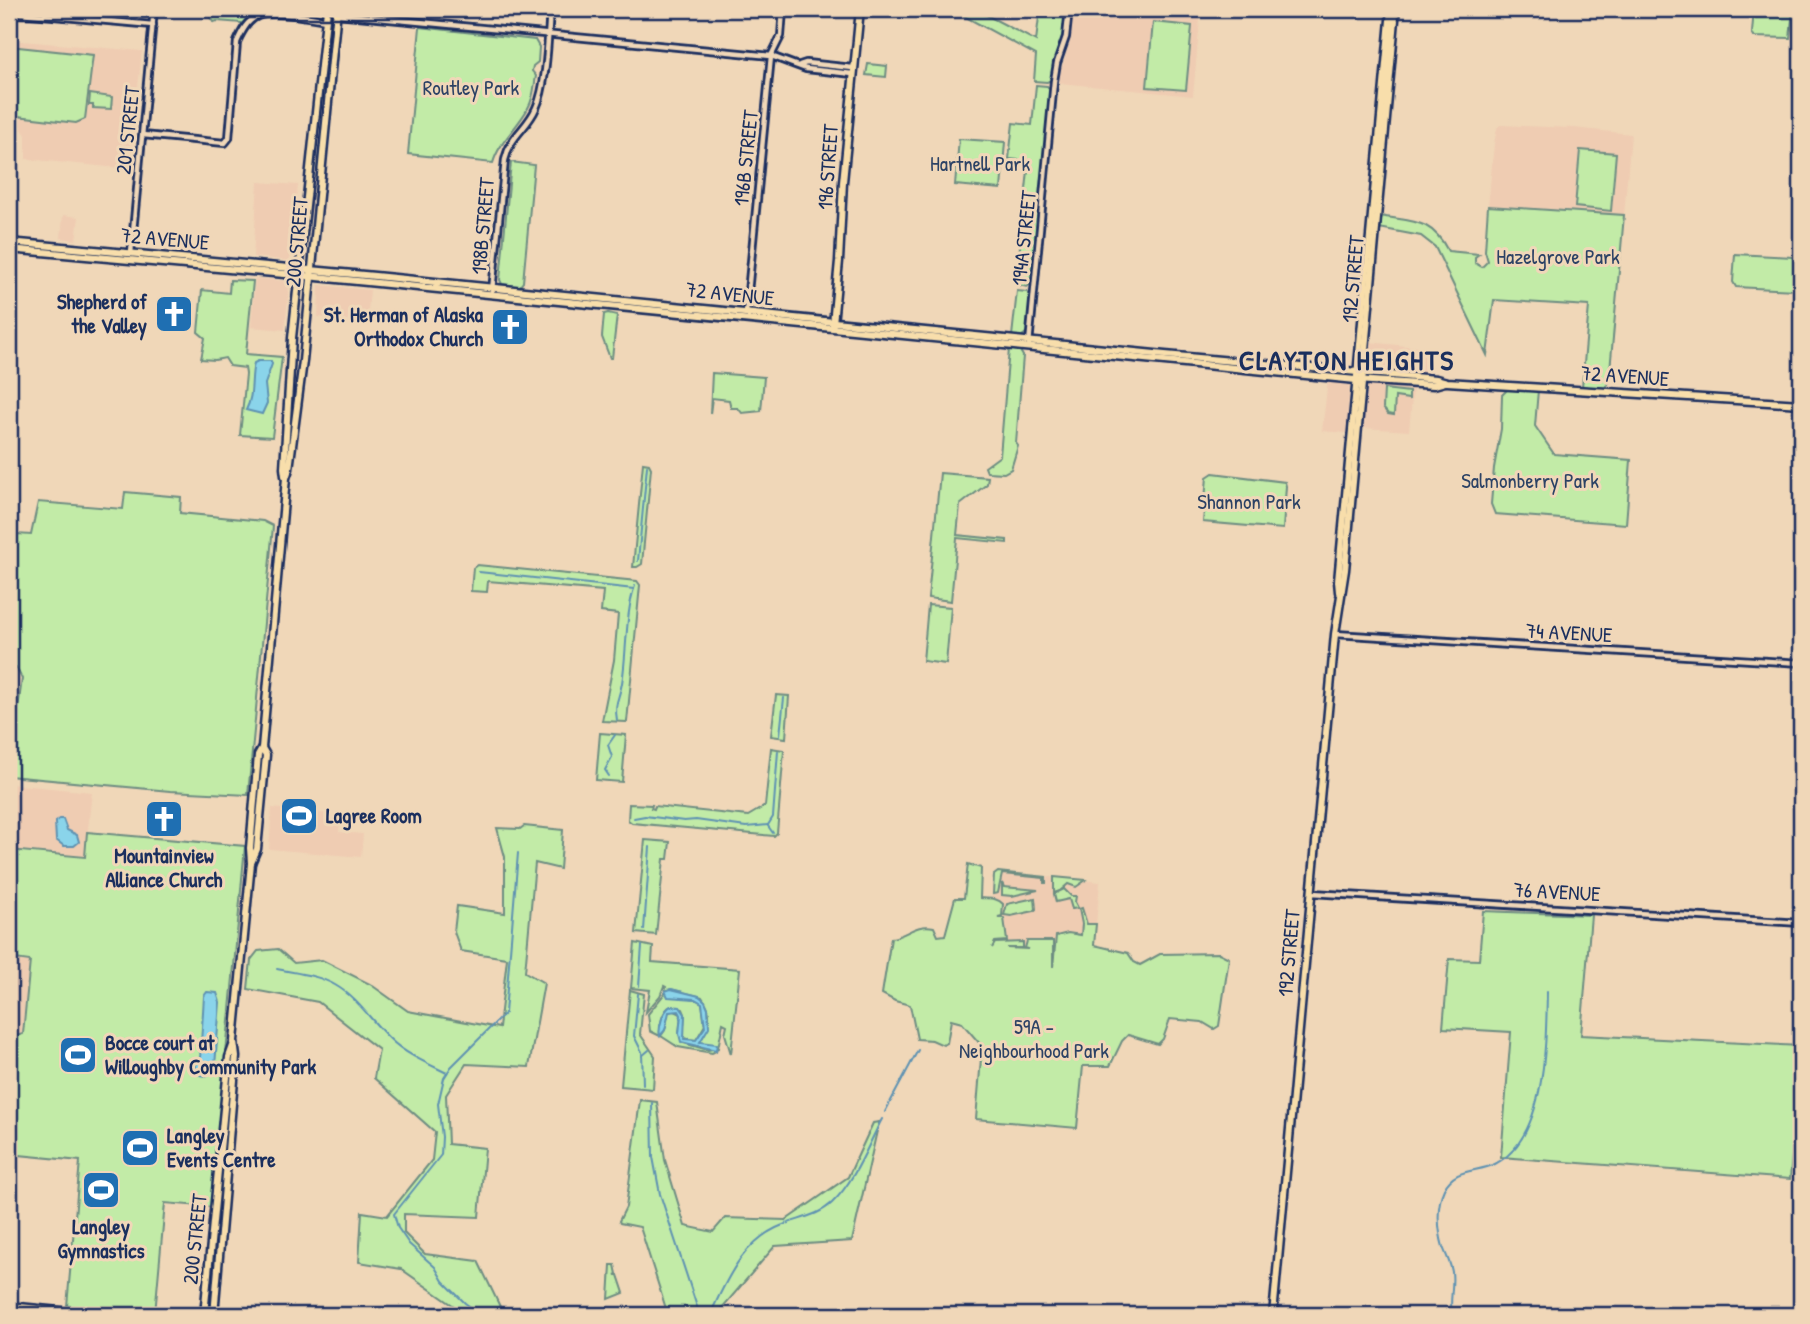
<svg xmlns="http://www.w3.org/2000/svg" width="1810" height="1324" viewBox="0 0 1810 1324" font-family="'Patrick Hand',sans-serif">
	<style>
		.built { fill: #efccb2 }
		.green { fill: #c2eba7; stroke: #6e8d82; stroke-width: 2 }
		.water { fill: #8ad4ea; stroke: #5e92b2; stroke-width: 2 }
		.lines { fill: none; stroke-linecap: round; stroke-linejoin: round }
		.stream { stroke: #5e92b2; stroke-width: 2 }
		.minor-casing { stroke: #1b2f5e; stroke-width: 10 }
		.major-casing { stroke: #1b2f5e; stroke-width: 11 }
		.minor { stroke: #f0d7b8; stroke-width: 4.5 }
		.major { stroke: #f8deab; stroke-width: 6 }
		.labels { text-anchor: middle; stroke-width: 6; stroke-linejoin: round; paint-order: stroke }
		.park-label { font-size: 21px; fill: #2c4265; stroke: #f0d7b8 }
		.street-label { font-size: 21px; fill: #1b2f5e; stroke: #f0d7b8 }
		.poi-label { font-size: 21px; font-weight: bold; fill: #1b2f5e; stroke: #f0d7b8; text-anchor: start }
		.district-label { font-size: 28px; font-weight: bold; letter-spacing: 2px; fill: #1b2f5e; stroke: #f0d7b8 }
	</style>
	<rect width="100%" height="100%" fill="#f0d7b8"/>
	<filter id="ink" filterUnits="userSpaceOnUse"><feTurbulence type="fractalNoise" baseFrequency=".0143" numOctaves="2"/><feDisplacementMap in="SourceGraphic" scale="14" xChannelSelector="R" yChannelSelector="G"/><feConvolveMatrix kernelMatrix="1 2 1 2 8 2 1 2 1" color-interpolation-filters="sRGB"/></filter>
	<g filter="url(#ink)">
		<g class="built">
			<polygon points="1074,9 1201,9 1193,96 1060,83 1059,75 1068,48"/>
			<polygon points="9,40 142,51 129,169 26,159 26,135 16,120 9,119"/>
			<polygon points="1500,125 1574,128 1631,134 1624,215 1488,206 1494,144 1497,128"/>
			<polygon points="258,182 298,185 290,261 253,257"/>
			<polygon points="63,215 79,217 76,240 61,238"/>
			<polygon points="255,278 285,281 289,284 285,330 251,327"/>
			<polygon points="319,285 370,290 367,322 318,317"/>
			<polygon points="1369,342 1426,348 1424,374 1370,370 1367,364"/>
			<polygon points="1328,380 1345,382 1350,385 1347,433 1322,431"/>
			<polygon points="1371,384 1413,388 1409,431 1363,428 1364,391 1367,385"/>
			<polygon points="9,784 92,792 85,857 11,850 9,868"/>
			<polygon points="272,808 341,815 339,832 363,834 361,857 269,849"/>
			<polygon points="998,872 1100,882 1090,989 985,980 994,875"/>
			<polygon points="9,938 17,939 30,961 23,1035 9,1038"/>
		</g>
		<g class="green">
			<polygon points="206,9 258,9 242,23 217,21 214,22"/>
			<polygon points="951,9 975,9 1036,41 1040,9 1066,9 1062,40 1051,80 1047,82 1034,81 1036,55"/>
			<polygon points="1754,9 1793,9 1790,38 1754,37 1752,33"/>
			<polygon points="1153,22 1192,26 1186,90 1147,87"/>
			<path d="M420,27l115,13 4,7 -1,15 -5,4 -1,5 4,5c-2,10 -2,22 -8,32 -10,19 -29,34 -35,55l-85,-9z"/>
			<polygon points="9,46 93,55 85,119 76,123 9,115"/>
			<polygon points="868,64 887,66 886,77 866,75"/>
			<polygon points="1036,85 1047,86 1051,91 1048,133 1032,282 1027,287 1018,285 1017,275 1029,161 1009,159 1013,123 1032,125"/>
			<polygon points="90,94 112,97 111,109 93,108 93,105 89,105"/>
			<polygon points="959,139 1005,142 1001,189 955,185"/>
			<polygon points="1580,150 1616,153 1611,211 1575,207"/>
			<polygon points="511,162 534,165 523,282 519,287 502,284 500,280"/>
			<path d="M1488,206l136,9 -15,167 -3,6 -24,-1 7,-81 -95,-6 -7,55 -52,-108 -14,-11 -42,-8 1,-12c33,6 51,2 68,35l31,3 -4,3v6l7,4 6,-6 -3,-10z"/>
			<polygon points="1735,254 1793,257 1797,262 1795,290 1736,287 1733,282"/>
			<polygon points="230,280 253,281 246,354 282,357 272,437 240,435 246,374 245,368 230,366 225,358 215,360 201,359 205,338 198,332 202,290 229,293"/>
			<polygon points="1017,291 1027,292 1030,296 1027,332 1021,337 1012,336"/>
			<polygon points="608,313 617,315 612,358 610,358 602,337 604,314"/>
			<polygon points="1009,349 1020,351 1023,356 1016,443 1018,446 1011,469 1004,473 987,472 985,467 1000,456"/>
			<polygon points="712,373 764,377 761,411 742,413 738,408 731,408 729,400 712,398 710,414"/>
			<polygon points="1384,389 1409,392 1409,399 1395,397 1394,415 1388,414 1383,408"/>
			<polygon points="1508,389 1538,390 1535,426 1554,454 1631,460 1626,524 1495,514 1491,504 1494,468 1501,429 1502,395"/>
			<polygon points="643,463 649,464 651,468 642,564 637,567 633,567"/>
			<polygon points="940,473 988,477 987,484 960,505 957,535 1007,540 1007,543 957,538 951,601 928,598"/>
			<polygon points="1213,473 1285,482 1286,486 1283,529 1203,522 1207,477"/>
			<polygon points="125,492 181,497 180,513 263,521 273,526 248,795 170,791 9,776 22,679 16,667 9,666 9,558 17,534 31,535 38,502 123,509"/>
			<polygon points="477,565 637,581 640,585 627,722 602,721 614,660 618,614 601,612 603,591 488,581 487,592 471,591 473,568"/>
			<polygon points="928,605 951,607 946,664 923,661"/>
			<polygon points="776,695 789,696 786,738 771,736"/>
			<polygon points="600,733 626,735 622,782 596,780"/>
			<polygon points="771,748 784,750 777,833 774,836 632,823 628,820 629,804 652,805 651,808 654,809 655,806 748,816 765,806"/>
			<polygon points="524,826 563,830 560,869 535,863 525,972 544,983 529,1067 466,1064 446,1095 448,1144 485,1148 479,1217 404,1214 404,1233 425,1254 478,1261 504,1315 467,1315 401,1269 359,1262 362,1212 387,1216 432,1160 435,1132 374,1078 379,1050 318,1002 248,989 251,960 258,951 278,949 294,963 322,960 370,984 408,1011 499,1028 507,958 461,951 454,932 457,906 505,913 505,857 497,828 520,829"/>
			<polygon points="87,832 245,846 212,1207 165,1203 155,1314 67,1306 80,1161 9,1154 9,1038 23,1034 30,961 15,959 17,939 9,938 10,850 85,857"/>
			<polygon points="645,840 670,842 668,859 664,859 656,935 636,933"/>
			<path d="M968,864l13,4 -1,30c8,1 17,-1 23,6l-1,12 -4,1 6,1 3,23 -12,1 -3,6 3,-5 28,-1v6h-16l21,1 -3,-1 2,-7h26v26l3,-31 12,-3 13,2 1,-11 -3,-15 3,-1 5,16h9l-2,21 34,8 6,9 6,3 20,-11 59,-1 10,5 -10,68 -5,3 -12,-7 -32,-3 -7,20 -5,5 -30,-9 -6,6 -12,25h-27l-6,62 -101,-9 6,-73 -20,-23 -11,-3 -4,23 -4,2 -11,-5 -15,-1 -7,-34 -15,-4 -13,-7 9,-56c16,-2 24,-15 43,-11l4,9 7,-1 10,-37h9z"/>
			<polygon points="998,872 1046,877 1046,883 1044,883 1044,878 1002,874 998,893 993,894 994,875"/>
			<polygon points="1054,877 1086,880 1076,887 1068,884 1060,891 1054,893"/>
			<polygon points="1002,883 1004,887 1038,890 1012,896 1002,895"/>
			<polygon points="1064,889 1071,896 1076,896 1075,902 1078,908 1072,909 1069,899 1056,902 1054,894"/>
			<polygon points="1035,898 1036,909 1034,911 1011,916 1004,915 1007,904"/>
			<polygon points="1483,911 1591,915 1581,1035 1801,1046 1790,1179 1501,1157 1511,1032 1443,1028 1449,959 1479,960"/>
			<path d="M635,943l18,4 -1,15 88,7 -9,85 -6,-20 2,-9 -4,-2 -5,25 -18,-6c9,-15 14,-30 2,-45l-31,-8 -6,2 1,-4 -2,-1 -4,10 -14,16 4,-22 -19,-2z"/>
			<polygon points="630,990 644,994 640,1034 655,1056 653,1089 621,1086"/>
			<path d="M665,993l30,6 7,4 3,22 -9,15 -13,-2 2,-24 -2,-5 -12,-3c-9,4 -12,21 -11,30l-10,-5 -2,-17z"/>
			<polygon points="673,1010 681,1014 679,1034 683,1043 708,1050 717,1048 716,1051 712,1053 678,1047 661,1036 665,1030 668,1013"/>
			<polygon points="640,1100 657,1102 665,1160 685,1226 713,1232 725,1218 786,1220 848,1177 873,1123 879,1122 852,1241 775,1246 716,1315 668,1315 640,1227 620,1223 619,1221 626,1207"/>
			<polygon points="611,1265 615,1265 617,1274 615,1275 618,1275 624,1293 609,1299"/>
		</g>
		<g class="water">
			<path d="M258,361h13l1,3 -7,20 2,19 -5,11 -16,-4c8,-15 4,-31 8,-47z"/>
			<polygon points="59,819 63,819 67,830 77,835 79,842 74,846 64,846 56,840 55,822"/>
			<path d="M671,989l28,7 6,5 3,7 1,19 -9,15 17,2 -1,6 -35,-8 -2,-8 2,-19 -2,-4 -10,1 -4,18 -5,6c-2,-8 3,-26 11,-30l9,1 5,7 -1,25 12,1 9,-13 -3,-24 -7,-4 -27,-2 -3,-6z"/>
			<polygon points="207,992 217,993 220,1002 215,1066 214,1070 206,1076 200,1075 195,1067 200,1059 204,996"/>
		</g>
		<g class="lines">
			<g class="stream">
				<polyline points="638,561 647,466"/>
				<polyline points="479,572 634,589"/>
				<path d="M617,720c-3,-18 2,-20 5,-37 5,-29 3,-70 13,-97"/>
				<polyline points="780,735 784,698"/>
				<polyline points="609,776 605,770 612,757 608,745 615,735"/>
				<polyline points="634,818 645,816 684,821 696,820 746,827 768,825"/>
				<polyline points="768,825 773,817 778,751"/>
				<polyline points="768,826 773,833"/>
				<polyline points="644,930 650,847"/>
				<path d="M277,969c19,4 41,6 58,16 23,13 36,36 55,54 15,15 38,25 57,34"/>
				<polyline points="639,986 642,946"/>
				<polyline points="638,994 634,1036 642,1052 643,1084"/>
				<polyline points="642,1056 649,1050"/>
				<polyline points="652,1103 653,1157 660,1194 698,1310 702,1315"/>
				<polyline points="885,1112 918,1050"/>
				<polyline points="481,1315 465,1303 443,1281 435,1267 409,1244 398,1228 394,1214 441,1155 442,1137 438,1104 444,1078 451,1067 505,1013 518,853"/>
				<path d="M710,1315c17,-36 33,-75 73,-90 17,-7 35,-9 49,-22 23,-22 35,-56 50,-84"/>
				<path d="M1452,1315c-3,-14 2,-29 0,-43 -1,-8 -6,-17 -9,-25 -5,-18 -7,-41 1,-58 11,-22 33,-16 51,-25 52,-26 51,-124 52,-173"/>
			</g>
			<defs>
				<g id="minor">
					<polyline points="9,12 153,25"/>
					<polyline points="337,14 771,56 806,69 853,74"/>
					<polyline points="800,65 806,63 853,68"/>
					<path d="M143,135l82,8 4,-5 8,-96c4,-9 10,-22 21,-26 14,-6 52,1 68,4"/>
					<polyline points="131,253 154,9"/>
					<path d="M492,291l13,-131c6,-26 22,-31 31,-52 11,-23 12,-73 14,-99"/>
					<polyline points="746,313 771,56 781,36 783,9"/>
					<polyline points="1029,344 1054,81 1057,63 1066,37 1069,9"/>
					<polyline points="1335,634 1801,663"/>
					<polyline points="1312,893 1801,923"/>
				</g>
				<g id="major">
					<polyline points="9,242 375,276 1165,355 1436,379 1447,382 1801,404"/>
					<polyline points="9,249 317,277 1356,380 1434,385 1445,382"/>
					<polyline points="833,324 839,261 843,182 860,9"/>
					<polyline points="285,476 284,468 292,338 327,9"/>
					<polyline points="1339,592 1338,581 1391,9"/>
					<polyline points="251,863 250,848 258,755 262,748 286,478 289,469 303,361 337,9"/>
					<polyline points="9,1306 99,1315"/>
					<polyline points="204,1315 229,1057 234,1043"/>
					<polyline points="214,1315 236,1057 234,1041 251,863 257,849 266,755 262,748"/>
					<polyline points="1273,1315 1335,634 1345,570 1396,9"/>
				</g>
			</defs>
			<use href="#minor" class="minor-casing"/>
			<use href="#major" class="major-casing"/>
			<use href="#minor" class="minor"/>
			<use href="#major" class="major"/>
		</g>
	</g>
	<defs>
		<symbol id="church-square" viewBox="-11 -11 22 22"><rect x="-9" y="-9" width="18" height="18" rx="4" fill="#1f6fb2" stroke="#f0d7b8"/><path d="M-1.2-6h2.4v3.5h3.3v2.4h-3.3V6h-2.4V-.1h-3.3v-2.4h3.3Z" fill="#fff"/></symbol>
		<symbol id="stadium-square" viewBox="-11 -11 22 22"><rect x="-9" y="-9" width="18" height="18" rx="4" fill="#1f6fb2" stroke="#f0d7b8"/><path d="M0-5a6.5 5 0 1 0 0 10a6.5 5 0 1 0 0-10ZM-3.5-1.8h7v3.6h-7Z" fill="#fff"/></symbol>
	</defs>
	<g fill-rule="evenodd">
		<use href="#church-square" x="152" y="292" width="44" height="44"/>
		<use href="#church-square" x="488" y="305" width="44" height="44"/>
		<use href="#stadium-square" x="277" y="794" width="44" height="44"/>
		<use href="#church-square" x="142" y="797" width="44" height="44"/>
		<use href="#stadium-square" x="56" y="1033" width="44" height="44"/>
		<use href="#stadium-square" x="118" y="1126" width="44" height="44"/>
		<use href="#stadium-square" x="79" y="1168" width="44" height="44"/>
	</g>
	<g class="labels">
		<g class="park-label">
			<text x="471" y="95">Routley Park</text>
			<text x="980" y="171">Hartnell Park</text>
			<text x="1558" y="264">Hazelgrove Park</text>
			<text x="1530" y="488">Salmonberry Park</text>
			<text x="1249" y="509">Shannon Park</text>
			<text x="1034" y="1034">59A -<tspan x="1034" dy="24">Neighbourhood Park</tspan></text>
		</g>
		<g class="street-label">
			<text transform="translate(128 130) rotate(-84)" y="7">201 STREET</text>
			<text transform="translate(746 158) rotate(-84)" y="7">196B STREET</text>
			<text transform="translate(828 167) rotate(-86)" y="7">196 STREET</text>
			<text transform="translate(483 226) rotate(-85)" y="7">198B STREET</text>
			<text transform="translate(1024 238) rotate(-84)" y="7">194A STREET</text>
			<text transform="translate(165 239) rotate(5)" y="7">72 AVENUE</text>
			<text transform="translate(297 242) rotate(-85)" y="7">200 STREET</text>
			<text transform="translate(1353 279) rotate(-85)" y="7">192 STREET</text>
			<text transform="translate(730 294) rotate(6)" y="7">72 AVENUE</text>
			<text transform="translate(1625 376) rotate(4)" y="7">72 AVENUE</text>
			<text transform="translate(1569 633) rotate(3)" y="7">74 AVENUE</text>
			<text transform="translate(1557 892) rotate(3)" y="7">76 AVENUE</text>
			<text transform="translate(1289 953) rotate(-85)" y="7">192 STREET</text>
			<text transform="translate(195 1239) rotate(-84)" y="7">200 STREET</text>
		</g>
		<g class="poi-label">
			<text x="147" y="309" text-anchor="end">Shepherd of<tspan x="147" dy="24">the Valley</tspan></text>
			<text x="483" y="322" text-anchor="end">St. Herman of Alaska<tspan x="483" dy="24">Orthodox Church</tspan></text>
			<text x="326" y="823">Lagree Room</text>
			<text x="164" y="863" text-anchor="middle">Mountainview<tspan x="164" dy="24">Alliance Church</tspan></text>
			<text x="105" y="1050">Bocce court at<tspan x="105" dy="24">Willoughby Community Park</tspan></text>
			<text x="167" y="1143">Langley<tspan x="167" dy="24">Events Centre</tspan></text>
			<text x="101" y="1234" text-anchor="middle">Langley<tspan x="101" dy="24">Gymnastics</tspan></text>
		</g>
		<g class="district-label">
			<text x="1347" y="370">CLAYTON HEIGHTS</text>
		</g>
	</g>
	<rect width="1810" height="1324" fill="none" stroke="#f0d7b8" stroke-width="35"/>
	<rect x="18" y="18" width="1775" height="1289" fill="none" stroke="#1b2f5e" stroke-width="2.5" filter="url(#ink)"/>
</svg>
